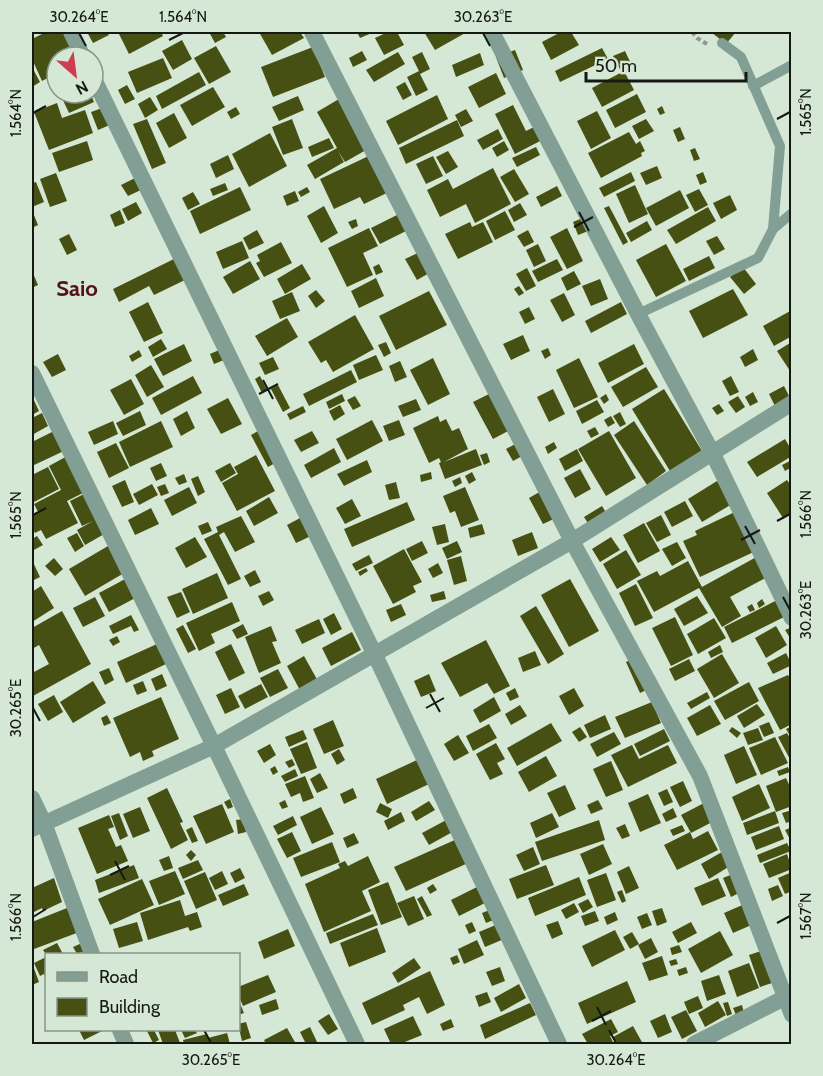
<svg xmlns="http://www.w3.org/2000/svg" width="823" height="1076" viewBox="0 0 823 1076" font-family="Cabin,sans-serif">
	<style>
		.building { fill: #465012 }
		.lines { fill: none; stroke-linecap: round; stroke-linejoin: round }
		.path { stroke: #8c9a8c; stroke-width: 4; stroke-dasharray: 4.5 3; stroke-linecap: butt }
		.service { stroke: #819f94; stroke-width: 10 }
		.minor { stroke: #819f94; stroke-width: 16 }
		.tertiary { stroke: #819f94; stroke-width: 16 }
		.ticks { fill: none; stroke: #141a13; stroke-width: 2 }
		.labels { text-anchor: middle; stroke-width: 6; stroke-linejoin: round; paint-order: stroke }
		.quarter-label { font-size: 22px; font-weight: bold; fill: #55101c; stroke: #d5e7d5 }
		.neatline { fill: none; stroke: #141a13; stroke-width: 2 }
		.ticks-label { font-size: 15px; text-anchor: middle; fill: #141a13 }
	</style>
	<rect width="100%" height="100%" fill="#d5e7d5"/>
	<g class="building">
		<polygon points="46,32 66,32 79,57 57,57 57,73 42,81 32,59 32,39"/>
		<polygon points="87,32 107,32 109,35 93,43"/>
		<polygon points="118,32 161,32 163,36 129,54"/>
		<polygon points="209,32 223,32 226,37 215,43"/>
		<polygon points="259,32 300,32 304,38 272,55"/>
		<polygon points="357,32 374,32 360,38"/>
		<polygon points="388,32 397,32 404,45 384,55 375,38"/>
		<polygon points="424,32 467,32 435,50"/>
		<polygon points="561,32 571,32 579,45 551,60 542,42"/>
		<polygon points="711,32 736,32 726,44"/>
		<polygon points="182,40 192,59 173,70 162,51"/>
		<polygon points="216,46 231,72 209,84 194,58"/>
		<polygon points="313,47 325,77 273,97 261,67"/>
		<polygon points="602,48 608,59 560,82 555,71"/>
		<polygon points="515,50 523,70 504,78 496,57"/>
		<polygon points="362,51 367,60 353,67 349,58"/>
		<polygon points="625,51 632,66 621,71 613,56"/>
		<polygon points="398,52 405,64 374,82 366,70"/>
		<polygon points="422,52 430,69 420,74 428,90 416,96 407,77 419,71 412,57"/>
		<polygon points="480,53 484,65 456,77 452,65"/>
		<polygon points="163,58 172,78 137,93 128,72"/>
		<polygon points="32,67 40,82 32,87"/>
		<polygon points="624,71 634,90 602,107 592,88"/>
		<polygon points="199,72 206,85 162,109 156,96"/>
		<polygon points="496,73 506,94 479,108 468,87"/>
		<polygon points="405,82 412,95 403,100 396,87"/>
		<polygon points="127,85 135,99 125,104 118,90"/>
		<polygon points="213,87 225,107 192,126 180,105"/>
		<polygon points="73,93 90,93 94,102 69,113 62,98"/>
		<polygon points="637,94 646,112 615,128 606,110"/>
		<polygon points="437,95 448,119 398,145 386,121"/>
		<polygon points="298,96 304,110 279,121 272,107"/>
		<polygon points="344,96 373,146 345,162 338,151 344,162 315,179 307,165 337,148 317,112"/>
		<polygon points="150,97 158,110 145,118 138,104"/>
		<polygon points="57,103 62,118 85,110 93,133 49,150 34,112"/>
		<polygon points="513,105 526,131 538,125 544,139 515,154 495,114"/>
		<polygon points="662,106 665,113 660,115 657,109"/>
		<polygon points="105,107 112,124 98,130 91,112"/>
		<polygon points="236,107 240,114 231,119 227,112"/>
		<polygon points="466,109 473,121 461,127 455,115"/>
		<polygon points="597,111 611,138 591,149 577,121"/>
		<polygon points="174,113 187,138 169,148 156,123"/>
		<polygon points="147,119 166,163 152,169 133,124"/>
		<polygon points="292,119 303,148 283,155 272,127"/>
		<polygon points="646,119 654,131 639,139 632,126"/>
		<polygon points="457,120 464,136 406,164 399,148"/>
		<polygon points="680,127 685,139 678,142 673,130"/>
		<polygon points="498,129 503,139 483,150 477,140"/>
		<polygon points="629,132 636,144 640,141 645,151 641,153 642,156 601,178 588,153"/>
		<polygon points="270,133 287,166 249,187 232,154"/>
		<polygon points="329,138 334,148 312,157 308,147"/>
		<polygon points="87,141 93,160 59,172 52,153"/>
		<polygon points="504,141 509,150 497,157 492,148"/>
		<polygon points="536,147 540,155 517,167 512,158"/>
		<polygon points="695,148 700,159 694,161 690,150"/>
		<polygon points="448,151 458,167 446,174 436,157"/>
		<polygon points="375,153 393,190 364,204 360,197 334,209 320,179"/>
		<polygon points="228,155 234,169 216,178 210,164"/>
		<polygon points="433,156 443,176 426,184 416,164"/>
		<polygon points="657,166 662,178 646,185 640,173"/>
		<polygon points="493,168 511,204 475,223 466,204 440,217 427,190 448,179 453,189"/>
		<polygon points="514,169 529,194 515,202 500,177"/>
		<polygon points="631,172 635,181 604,197 599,188"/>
		<polygon points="703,172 707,182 700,185 696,175"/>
		<polygon points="56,173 67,201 50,207 40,179"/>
		<polygon points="137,177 143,189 128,196 121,185"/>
		<polygon points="36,182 44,202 32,207 32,183"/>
		<polygon points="225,183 228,190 213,196 210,189"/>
		<polygon points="635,185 648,214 629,223 616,194"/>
		<polygon points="557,186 562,196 541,207 536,197"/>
		<polygon points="240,187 251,210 200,234 190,211"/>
		<polygon points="307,187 310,192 301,197 298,192"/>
		<polygon points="699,189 708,205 695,212 686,195"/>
		<polygon points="680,190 689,208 656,226 646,208"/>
		<polygon points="295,191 299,201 287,206 283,196"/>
		<polygon points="193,192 200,204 188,210 182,198"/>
		<polygon points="730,195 737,210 721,219 713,203"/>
		<polygon points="136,202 142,213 128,221 122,209"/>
		<polygon points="520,203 527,215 514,222 508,210"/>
		<polygon points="324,206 338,233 321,243 307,216"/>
		<polygon points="609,206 628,242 623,245 604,208"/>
		<polygon points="708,207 716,221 676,244 667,230"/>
		<polygon points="32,210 38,225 32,228"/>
		<polygon points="120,210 125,223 115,227 110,215"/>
		<polygon points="505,211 515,230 495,240 486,221"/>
		<polygon points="399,214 408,230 380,244 371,228"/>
		<polygon points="585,217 591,230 578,235 573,222"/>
		<polygon points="356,219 358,226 352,229 348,222"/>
		<polygon points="647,221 652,230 631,242 626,233"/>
		<polygon points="470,222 472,227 483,222 493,242 458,259 445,234"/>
		<polygon points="369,228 378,246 363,253 373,275 347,287 328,248"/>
		<polygon points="567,228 583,261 567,269 550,237"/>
		<polygon points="257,230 264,243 249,250 243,238"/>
		<polygon points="528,230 534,242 524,247 517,236"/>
		<polygon points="69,234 77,250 67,255 59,239"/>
		<polygon points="717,236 725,249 714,255 706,241"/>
		<polygon points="242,241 249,258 223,269 216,252"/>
		<polygon points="281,242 292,263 264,277 256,263 260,261 257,255"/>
		<polygon points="538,244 546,261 534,267 526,250"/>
		<polygon points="666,244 686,281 656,297 636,260"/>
		<polygon points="420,252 431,272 417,280 405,259"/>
		<polygon points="709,256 715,268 689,281 683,269"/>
		<polygon points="176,258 187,279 154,295 149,286 119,302 113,289"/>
		<polygon points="557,259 563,270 538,282 532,271"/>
		<polygon points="250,261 260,279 233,294 223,277"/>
		<polygon points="302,264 311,279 285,294 277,279"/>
		<polygon points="379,264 383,272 376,275 373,267"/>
		<polygon points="743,267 756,284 744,294 730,277"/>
		<polygon points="527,268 536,286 526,291 516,274"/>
		<polygon points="32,271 38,285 32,288"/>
		<polygon points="574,271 581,284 567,291 561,278"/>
		<polygon points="376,278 384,296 359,308 351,291"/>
		<polygon points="600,279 608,299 591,306 582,286"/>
		<polygon points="519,286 524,293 519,296 514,289"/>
		<polygon points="733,289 748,315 703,338 689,311"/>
		<polygon points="316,290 325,301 316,308 308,296"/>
		<polygon points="429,291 447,325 396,350 379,316"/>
		<polygon points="292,292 300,311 280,319 272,301"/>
		<polygon points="564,293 575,315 562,322 550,300"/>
		<polygon points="148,302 163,333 144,342 129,312"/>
		<polygon points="621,302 627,314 591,333 585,321"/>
		<polygon points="529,307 535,319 525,324 519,312"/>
		<polygon points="792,310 792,336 774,346 763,326"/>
		<polygon points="355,315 374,349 333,372 326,360 321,363 308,342"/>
		<polygon points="287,318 298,337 267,356 255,336"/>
		<polygon points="523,335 530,351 511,360 503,344"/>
		<polygon points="161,339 167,349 153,357 148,347"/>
		<polygon points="386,342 391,353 384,357 378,345"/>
		<polygon points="790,343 792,345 792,374 777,351"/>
		<polygon points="184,344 192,361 163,376 154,359"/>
		<polygon points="634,344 644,364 608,383 598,363"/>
		<polygon points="548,348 551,355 545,359 541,351"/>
		<polygon points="753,349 758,360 745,367 740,357"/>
		<polygon points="139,350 142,356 132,362 129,356"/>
		<polygon points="219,350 224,360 214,364 210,354"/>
		<polygon points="58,354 66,370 52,377 43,362"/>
		<polygon points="376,355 383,370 359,380 353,365"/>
		<polygon points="273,357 279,369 265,375 259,363"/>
		<polygon points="433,358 450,394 428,405 410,370"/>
		<polygon points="579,358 598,397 574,408 556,370"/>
		<polygon points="400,361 407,377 395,382 389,366"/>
		<polygon points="151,365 164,387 147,397 135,375"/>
		<polygon points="646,367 658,387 623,407 611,387"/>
		<polygon points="351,370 357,382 309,406 303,394"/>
		<polygon points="193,376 202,393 161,415 152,398"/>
		<polygon points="260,376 267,390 262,393 255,379"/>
		<polygon points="731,376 739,392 730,396 722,381"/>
		<polygon points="131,379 144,404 124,415 110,390"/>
		<polygon points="278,385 290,408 283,412 271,389"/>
		<polygon points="784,386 790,398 775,406 769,394"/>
		<polygon points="553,389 565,414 549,422 537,397"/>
		<polygon points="664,389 702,451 670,471 632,409"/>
		<polygon points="493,392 512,429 493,439 473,402"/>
		<polygon points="753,392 758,402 750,406 745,397"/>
		<polygon points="342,394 345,401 329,409 326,402"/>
		<polygon points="606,394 609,400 604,404 600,398"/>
		<polygon points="32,396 39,411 32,415"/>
		<polygon points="355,396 361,406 353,410 347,400"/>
		<polygon points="738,396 745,407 736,413 728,402"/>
		<polygon points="228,398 242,424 221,434 207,409"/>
		<polygon points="416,399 421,410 403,417 398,406"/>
		<polygon points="597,400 604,412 582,424 576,411"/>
		<polygon points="719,404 724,411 717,415 712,408"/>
		<polygon points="340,405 345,414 334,421 329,411"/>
		<polygon points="303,406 306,412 290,420 287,414"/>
		<polygon points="140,411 146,425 123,436 116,423"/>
		<polygon points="187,411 195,428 181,436 173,419"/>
		<polygon points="620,412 626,424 620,427 613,416"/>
		<polygon points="42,413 48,426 32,435 32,418"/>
		<polygon points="438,416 440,422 446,419 452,431 459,428 468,449 444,462 476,449 482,465 445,479 439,463 441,462 439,458 429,463 413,428"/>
		<polygon points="611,416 615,423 608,427 604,420"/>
		<polygon points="372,420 383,441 347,460 336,439"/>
		<polygon points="399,420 405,435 389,441 383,426"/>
		<polygon points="113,421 118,434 94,445 88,432"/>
		<polygon points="161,421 173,447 130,467 119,442"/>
		<polygon points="634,421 666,471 647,485 614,435"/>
		<polygon points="267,426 284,458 268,467 251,435"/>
		<polygon points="595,427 599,434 591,438 587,431"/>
		<polygon points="56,430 66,450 32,466 32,442"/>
		<polygon points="312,431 319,443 301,452 294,440"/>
		<polygon points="609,431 636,478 606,496 578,449"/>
		<polygon points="785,439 792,451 792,456 757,477 747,462"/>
		<polygon points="554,442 557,448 548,454 545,447"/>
		<polygon points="116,443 129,468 109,478 97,452"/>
		<polygon points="517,443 524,455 513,461 506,449"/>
		<polygon points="334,448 341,462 311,478 304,465"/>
		<polygon points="577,449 583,461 565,471 559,459"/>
		<polygon points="487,453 490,462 484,465 480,455"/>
		<polygon points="69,455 87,491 67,501 78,523 46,539 41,530 35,533 32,527 32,515 38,512 34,504 61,490 49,466"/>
		<polygon points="256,455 275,491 237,511 222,483 238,474 234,467"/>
		<polygon points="367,460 372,472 344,486 337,474"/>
		<polygon points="792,460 792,467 785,471 782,465"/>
		<polygon points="161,463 167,476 156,481 150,468"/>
		<polygon points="230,463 236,473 221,482 215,471"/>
		<polygon points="48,467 59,489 34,502 32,498 32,475"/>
		<polygon points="580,469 591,489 575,498 564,478"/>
		<polygon points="431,472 432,479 421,482 420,475"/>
		<polygon points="472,472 476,480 469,484 465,476"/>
		<polygon points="184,474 187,482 179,485 175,478"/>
		<polygon points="198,476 205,492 198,496 191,479"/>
		<polygon points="460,477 462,483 455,487 452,481"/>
		<polygon points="125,480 134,502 122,507 112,486"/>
		<polygon points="787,480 792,487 792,513 783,518 767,493"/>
		<polygon points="717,481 732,504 702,522 688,499"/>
		<polygon points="396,482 400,498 389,500 385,485"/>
		<polygon points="152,484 158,495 139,505 133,494"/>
		<polygon points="165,484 169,493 161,496 157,487"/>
		<polygon points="189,487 197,503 172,516 164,500"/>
		<polygon points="465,487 479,520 461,527 455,511 450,513 443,496"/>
		<polygon points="543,490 558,517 543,524 529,498"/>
		<polygon points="84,494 106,533 85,545 77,530 93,521 82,526 70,501"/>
		<polygon points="269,497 278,513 254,526 246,511"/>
		<polygon points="352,499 361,516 345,524 336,508"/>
		<polygon points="685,501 693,516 672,527 664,512"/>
		<polygon points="407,502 415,520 352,547 344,529"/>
		<polygon points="602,506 608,516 591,528 584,517"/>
		<polygon points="151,508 159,524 135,535 128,520"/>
		<polygon points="739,510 758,550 700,577 683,541 697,535 695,531"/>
		<polygon points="661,515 671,535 657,542 646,523"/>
		<polygon points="241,516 255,542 235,552 224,532 219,535 241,579 228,585 204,539 218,532 216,527"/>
		<polygon points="302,517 311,536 296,543 287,525"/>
		<polygon points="208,522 212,531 202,535 198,526"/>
		<polygon points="644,523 660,551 638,563 623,535"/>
		<polygon points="445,524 449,542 437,545 432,527"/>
		<polygon points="482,524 485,534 470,538 468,528"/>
		<polygon points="532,532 538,548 518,556 512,540"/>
		<polygon points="77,533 84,546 75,552 67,538"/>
		<polygon points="37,536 43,545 32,551 32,539"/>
		<polygon points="195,537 207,557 186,568 175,548"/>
		<polygon points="611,537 620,550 600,562 592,549"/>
		<polygon points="422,541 428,553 412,561 406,549"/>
		<polygon points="457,541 462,552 447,559 442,548"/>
		<polygon points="677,542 686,558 672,566 662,549"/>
		<polygon points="108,546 124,573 85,596 69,569"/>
		<polygon points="404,549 422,582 413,586 416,592 393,604 373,566"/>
		<polygon points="626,550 641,575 617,589 603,564"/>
		<polygon points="369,555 373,563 356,571 352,564"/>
		<polygon points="760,555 771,575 730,597 741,616 722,627 699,588 654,612 637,581 657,571 660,576 688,561 702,587"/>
		<polygon points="461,556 467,581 454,585 447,560"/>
		<polygon points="54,558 63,569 55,576 45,566"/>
		<polygon points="32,560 40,577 32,581"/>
		<polygon points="438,563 443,573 433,578 428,569"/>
		<polygon points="366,568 368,571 360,576 358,572"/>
		<polygon points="255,570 261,582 250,587 244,576"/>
		<polygon points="217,573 228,598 193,614 182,589"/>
		<polygon points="127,578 137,597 109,612 99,593"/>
		<polygon points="570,579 599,631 569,647 541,595"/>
		<polygon points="636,584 653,618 635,626 619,593"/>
		<polygon points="41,586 54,608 32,622 32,592"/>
		<polygon points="269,591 274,600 263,606 258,596"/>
		<polygon points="444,591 446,599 432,602 430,595"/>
		<polygon points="181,592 190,612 177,618 167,597"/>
		<polygon points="697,596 708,613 684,626 674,609"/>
		<polygon points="95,597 105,616 83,627 73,608"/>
		<polygon points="783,597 792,613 732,643 724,627"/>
		<polygon points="762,599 765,604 759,608 757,603"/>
		<polygon points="232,602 240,621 211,634 215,643 199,651 186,623"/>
		<polygon points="401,604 406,615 391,622 386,610"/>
		<polygon points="752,604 755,610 750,612 747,607"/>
		<polygon points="536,606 564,654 548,664 520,616"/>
		<polygon points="62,611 91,664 33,696 32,673 49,664 39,645 32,649 32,628"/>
		<polygon points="334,613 342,629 331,635 323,619"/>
		<polygon points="131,615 139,630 134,632 131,626 113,634 109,626"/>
		<polygon points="675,617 693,655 671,666 652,628"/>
		<polygon points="714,618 726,638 698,654 687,634"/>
		<polygon points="319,619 325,633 302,644 295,630"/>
		<polygon points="243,624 248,634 237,639 232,630"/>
		<polygon points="183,625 196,649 188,653 176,629"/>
		<polygon points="271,626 277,641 272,642 281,663 259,673 245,637"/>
		<polygon points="776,626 787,645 766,658 755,638"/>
		<polygon points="792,627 792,641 785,630"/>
		<polygon points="352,632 361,650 331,666 322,648"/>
		<polygon points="117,636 120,642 113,646 109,640"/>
		<polygon points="486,640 510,686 494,694 487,683 460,697 441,663"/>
		<polygon points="157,644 166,664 126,683 117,662"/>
		<polygon points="231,644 245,673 229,681 215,652"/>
		<polygon points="720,645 723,652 711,658 708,652"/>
		<polygon points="535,651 541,665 523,672 518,658"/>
		<polygon points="786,653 792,665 773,674 767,663"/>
		<polygon points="722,654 739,683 714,698 697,669"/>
		<polygon points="641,655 655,686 640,693 626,662"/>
		<polygon points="304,656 319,683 301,692 287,666"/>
		<polygon points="689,659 695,671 675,681 669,669"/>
		<polygon points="109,668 114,680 105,685 99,672"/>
		<polygon points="278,669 288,688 270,697 260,678"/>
		<polygon points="162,674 167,686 156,691 151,679"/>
		<polygon points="429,674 436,691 421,697 414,681"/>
		<polygon points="788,675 792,681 792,724 780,730 758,688"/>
		<polygon points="93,681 106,703 73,723 60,702"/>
		<polygon points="143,681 147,691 137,695 133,685"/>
		<polygon points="749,682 759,701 725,720 714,701"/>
		<polygon points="261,684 268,697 245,709 238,696"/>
		<polygon points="231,688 240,707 225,714 216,695"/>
		<polygon points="515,688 519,697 510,701 506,693"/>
		<polygon points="574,688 584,706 569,715 559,696"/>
		<polygon points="707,692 710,698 691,709 687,703"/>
		<polygon points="54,695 63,712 48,721 38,704"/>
		<polygon points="161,697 179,739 152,751 154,756 143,761 140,752 130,757 113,718"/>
		<polygon points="494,697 501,711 480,723 473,710"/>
		<polygon points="652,702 661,723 625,738 615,717"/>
		<polygon points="757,704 765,715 744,728 737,716"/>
		<polygon points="520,705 527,716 511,725 505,714"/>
		<polygon points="710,705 721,724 697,736 687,718"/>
		<polygon points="107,715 111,723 104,726 101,718"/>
		<polygon points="605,715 611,729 590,738 584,725"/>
		<polygon points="333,720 344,746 324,754 313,729"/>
		<polygon points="769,722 774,733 764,737 759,726"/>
		<polygon points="551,723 562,741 517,766 507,748"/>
		<polygon points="489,724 497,738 473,751 466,736"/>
		<polygon points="792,726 792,739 786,729"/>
		<polygon points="580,727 587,737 579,742 572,732"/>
		<polygon points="732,727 741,733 737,738 729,731"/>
		<polygon points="758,728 763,740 748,745 743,733"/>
		<polygon points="664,729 670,741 640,756 634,744"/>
		<polygon points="303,730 307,739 289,747 285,737"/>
		<polygon points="614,732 621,744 597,757 590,744"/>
		<polygon points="787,733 792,742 792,763 778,737"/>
		<polygon points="458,735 469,753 454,761 444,744"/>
		<polygon points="775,737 788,763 761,775 749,748"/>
		<polygon points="307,742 317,768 301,774 290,749"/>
		<polygon points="496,743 505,759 497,763 503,774 490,780 476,754"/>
		<polygon points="270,744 276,755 264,763 257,751"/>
		<polygon points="632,745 639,759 668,745 677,763 628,787 611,755"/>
		<polygon points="744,746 757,775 736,784 724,755"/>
		<polygon points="339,749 345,760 337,765 331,754"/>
		<polygon points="546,756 557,776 529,792 518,772"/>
		<polygon points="292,759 295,765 289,768 285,762"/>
		<polygon points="417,760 429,784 387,804 376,779"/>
		<polygon points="611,761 623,790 606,797 593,769"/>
		<polygon points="275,766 278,772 273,775 270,769"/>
		<polygon points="788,767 790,772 779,776 777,771"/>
		<polygon points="295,769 298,776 285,782 281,776"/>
		<polygon points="320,773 328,788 317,793 310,779"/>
		<polygon points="305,776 314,798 303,802 300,793 291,797 285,784"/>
		<polygon points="786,778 792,791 792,806 776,812 766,786"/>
		<polygon points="683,781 692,801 680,807 670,787"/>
		<polygon points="759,784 770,808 742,821 732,797"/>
		<polygon points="565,785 576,809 559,817 547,793"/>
		<polygon points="167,788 183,822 180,823 188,840 171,849 147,798"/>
		<polygon points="353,788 357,798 344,804 340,794"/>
		<polygon points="667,789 673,802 664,806 658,793"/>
		<polygon points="648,794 661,823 640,832 628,803"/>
		<polygon points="230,799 233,807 228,809 224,802"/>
		<polygon points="285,800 288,807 282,809 279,803"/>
		<polygon points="598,800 603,809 591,814 587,805"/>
		<polygon points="429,801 435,810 416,821 411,812"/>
		<polygon points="380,803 392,809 388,818 376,812"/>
		<polygon points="704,803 714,821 691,833 681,815"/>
		<polygon points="222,804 234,832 206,844 193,816"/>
		<polygon points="140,807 150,831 133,838 123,814"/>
		<polygon points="321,807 334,834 312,844 300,817"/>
		<polygon points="673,808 677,817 666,822 662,814"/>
		<polygon points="792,810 792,821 786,823 782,813"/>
		<polygon points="775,811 779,823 747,835 743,823"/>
		<polygon points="401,812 405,821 388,830 384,821"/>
		<polygon points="119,813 128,836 120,840 111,816"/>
		<polygon points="552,813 559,827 536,838 530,823"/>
		<polygon points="109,815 114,827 108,829 116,847 121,845 128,861 97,874 78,828"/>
		<polygon points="293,816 297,825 278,835 273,826"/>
		<polygon points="450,818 456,830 429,845 422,833"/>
		<polygon points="244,819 246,832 238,834 236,820"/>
		<polygon points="599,820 605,840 542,861 535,842"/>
		<polygon points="625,824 630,836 622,839 616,828"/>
		<polygon points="682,825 685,831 673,836 670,830"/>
		<polygon points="779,826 784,839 756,850 751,837"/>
		<polygon points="192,827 198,841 192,843 186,830"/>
		<polygon points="792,827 792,843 785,830"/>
		<polygon points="708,831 718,850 677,870 664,845 690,832 693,839"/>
		<polygon points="292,832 301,851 287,858 277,839"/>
		<polygon points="354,833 359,843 347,848 343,838"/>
		<polygon points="457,839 468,863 406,891 394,867"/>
		<polygon points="332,842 340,862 301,877 293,858"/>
		<polygon points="787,843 791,851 760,863 757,855"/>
		<polygon points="603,844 612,864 589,875 580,854"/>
		<polygon points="533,847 540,864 524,871 516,855"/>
		<polygon points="191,850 196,855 191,861 186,855"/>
		<polygon points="722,852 730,866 709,879 701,864"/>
		<polygon points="787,854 792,869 769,878 763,864"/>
		<polygon points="169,856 173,868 164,871 159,860"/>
		<polygon points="368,856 380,882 362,891 371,911 324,932 305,884 340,868 338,864 345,861 348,866"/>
		<polygon points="198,860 203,870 183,879 178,868"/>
		<polygon points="134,865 139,878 99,893 95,880"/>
		<polygon points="546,865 554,885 517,899 509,879"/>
		<polygon points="629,866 639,888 626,894 617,872"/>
		<polygon points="240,868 245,878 235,883 230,873"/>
		<polygon points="175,871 185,894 159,905 149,881"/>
		<polygon points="222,871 228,884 215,890 209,878"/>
		<polygon points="205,872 217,900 196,909 184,881"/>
		<polygon points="792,872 792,891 785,894 778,878"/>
		<polygon points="606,873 616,900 597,907 587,880"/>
		<polygon points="735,873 743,891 731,897 723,878"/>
		<polygon points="579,877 586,895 535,916 528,898"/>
		<polygon points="54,878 62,902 43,911 42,908 32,913 32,888"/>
		<polygon points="718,878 726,896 702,906 694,888"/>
		<polygon points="142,879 154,905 110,925 98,899"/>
		<polygon points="388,882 402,917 381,925 368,890"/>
		<polygon points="244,884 249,895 223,906 218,895"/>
		<polygon points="433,884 437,890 430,894 427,888"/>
		<polygon points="778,885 783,896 772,901 768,889"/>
		<polygon points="477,887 485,903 459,916 451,900"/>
		<polygon points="622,890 626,901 622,903 617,892"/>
		<polygon points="414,896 424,919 408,926 397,903"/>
		<polygon points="422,896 432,915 427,917 417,899"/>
		<polygon points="588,899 593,907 583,913 578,904"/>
		<polygon points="180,900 185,916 197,912 202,927 190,931 188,927 148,940 140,913"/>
		<polygon points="574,903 579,912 566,919 561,910"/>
		<polygon points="747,903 756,923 733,933 724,913"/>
		<polygon points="72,906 82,931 34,949 32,942 32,922"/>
		<polygon points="662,908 667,922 657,926 652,911"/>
		<polygon points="492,909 496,919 486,923 482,913"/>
		<polygon points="595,911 599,921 585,926 581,916"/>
		<polygon points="615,912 618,920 607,925 604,917"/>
		<polygon points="647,913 652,925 642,929 637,917"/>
		<polygon points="373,914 378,925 330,944 326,933"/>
		<polygon points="558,921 563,934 552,939 546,925"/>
		<polygon points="137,922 143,941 119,948 113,929"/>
		<polygon points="472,922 476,931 469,934 465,925"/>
		<polygon points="691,922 697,933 678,943 672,932"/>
		<polygon points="498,924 504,939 485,947 479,932"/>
		<polygon points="377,928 386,952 349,967 340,943"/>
		<polygon points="288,929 295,946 264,959 258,942"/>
		<polygon points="615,930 625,950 592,967 582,946"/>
		<polygon points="720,931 733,955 701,973 688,949"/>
		<polygon points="632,932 639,944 630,949 623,937"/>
		<polygon points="651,938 658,952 645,959 638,945"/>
		<polygon points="89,940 93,948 77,954 73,947"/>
		<polygon points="477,940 484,955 464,964 458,949"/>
		<polygon points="57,943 63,954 46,954 43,950"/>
		<polygon points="679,945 682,952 672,955 670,948"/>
		<polygon points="767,949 778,981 760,987 749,955"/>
		<polygon points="457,955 460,962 453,965 450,958"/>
		<polygon points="662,956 668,975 649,981 642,963"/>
		<polygon points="46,957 46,978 44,974 40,976 34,963"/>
		<polygon points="414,958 421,968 398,983 392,973"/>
		<polygon points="676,959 678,964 671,966 669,961"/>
		<polygon points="32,963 39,982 32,985"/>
		<polygon points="749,963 759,988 737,997 728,971"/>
		<polygon points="500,967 505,981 492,986 486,972"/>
		<polygon points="686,967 688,973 679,976 677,970"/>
		<polygon points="430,971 445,1005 427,1014 419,997 403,1005 405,1010 372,1025 362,1003"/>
		<polygon points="268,975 276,992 243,1006 238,994 238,987"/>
		<polygon points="719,975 726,994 707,1001 701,981"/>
		<polygon points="627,981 636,1002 587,1024 578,1003"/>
		<polygon points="519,984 526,998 501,1012 494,998"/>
		<polygon points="487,992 491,1002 479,1007 475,996"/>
		<polygon points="698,996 703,1008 689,1014 684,1002"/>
		<polygon points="238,999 244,1013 238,1015"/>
		<polygon points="276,999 279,1009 262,1015 259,1005"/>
		<polygon points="718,1001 726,1015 705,1027 698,1013"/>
		<polygon points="728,1002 732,1014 727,1016 723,1003"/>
		<polygon points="530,1003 536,1015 485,1039 480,1025"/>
		<polygon points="742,1005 744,1013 736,1015 733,1008"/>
		<polygon points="686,1010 697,1031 682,1039 671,1017"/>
		<polygon points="329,1014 338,1029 328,1035 318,1021"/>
		<polygon points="665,1014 672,1032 658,1038 650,1021"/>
		<polygon points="413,1016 422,1035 400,1044 391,1044 384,1029"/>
		<polygon points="451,1019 454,1027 443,1031 440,1024"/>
		<polygon points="611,1019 618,1032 610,1036 614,1044 588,1044 582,1034"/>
		<polygon points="246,1022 251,1038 242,1041 238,1024"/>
		<polygon points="633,1026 643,1044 617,1044 613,1037"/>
		<polygon points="310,1027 318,1044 306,1044 300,1032"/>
		<polygon points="287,1028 296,1044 266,1044 264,1040"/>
		<polygon points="79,1030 104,1030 84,1040"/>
		<polygon points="150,1030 154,1030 159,1040 153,1043 147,1031"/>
		<polygon points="158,1030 175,1030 180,1043 163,1044"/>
		<polygon points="181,1030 195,1030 197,1033 185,1038"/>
		<polygon points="227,1033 230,1044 184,1044 183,1040 207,1034 208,1038"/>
	</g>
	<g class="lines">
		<polyline class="path" points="692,32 697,38 707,44"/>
		<g class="service">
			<polyline points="753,86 792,65"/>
			<polyline points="773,229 792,213"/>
			<polyline points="638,314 758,258 773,229 780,146 741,57 722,43"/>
		</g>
		<g class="minor">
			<polyline points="71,32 83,57"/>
			<polyline points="312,32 572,541 700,776 792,1015"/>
			<polyline points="93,77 375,655 559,1044"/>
			<polyline points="32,373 214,746 357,1044"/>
			<polyline points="32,798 44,823 92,954"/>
			<polyline points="32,829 214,746 572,541 792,403"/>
			<polyline points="120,1030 126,1044"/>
			<polyline points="694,1044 792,994"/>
		</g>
		<polyline class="tertiary" points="492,32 638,314 713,454 792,618"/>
	</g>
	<path class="ticks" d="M79,33l7,13M483,33l7,13M169,40l14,-7M33,113l13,-7M777,119l13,-7M579,212l10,19M574,227l19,-10M263,380l10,19M259,394l19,-10M33,515l13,-7M777,521l13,-7M745,526l10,18M741,540l19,-10M783,597l7,13M430,694l10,18M33,708l7,13M426,708l18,-10M115,861l10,19M110,875l19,-9M33,917l13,-8M777,923l13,-7M597,1007l9,18M592,1021l19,-10M204,1030l7,13M609,1030l7,13"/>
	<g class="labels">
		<g class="quarter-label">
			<text x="77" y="296">Saio</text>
		</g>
	</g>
	<rect width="823" height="1076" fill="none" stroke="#d5e7d5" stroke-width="66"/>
	<rect x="45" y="953" width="195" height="78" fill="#d5e7d5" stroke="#889587" stroke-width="1.5"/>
	<rect x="57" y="972" width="30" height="9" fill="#819f94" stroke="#889587" stroke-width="1.5"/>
	<text x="99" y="983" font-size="18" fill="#141a13">Road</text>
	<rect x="57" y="998" width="30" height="18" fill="#465012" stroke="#889587" stroke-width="1.5"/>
	<text x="99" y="1013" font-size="18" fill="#141a13">Building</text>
	<g transform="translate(75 75) rotate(152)"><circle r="28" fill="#d5e7d5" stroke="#889587" stroke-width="1.5"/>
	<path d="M0-4.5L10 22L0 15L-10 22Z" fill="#ce3e53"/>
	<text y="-9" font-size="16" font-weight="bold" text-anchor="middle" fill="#141a13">N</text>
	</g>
	<path d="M586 72v9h160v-9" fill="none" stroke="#141a13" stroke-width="3"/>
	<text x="595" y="72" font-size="18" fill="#141a13" stroke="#d5e7d5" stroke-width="4.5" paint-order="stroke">50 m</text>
	<rect x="33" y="33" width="757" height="1010" class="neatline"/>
	<g class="ticks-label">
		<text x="79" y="22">30.264°E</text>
		<text x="183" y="22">1.564°N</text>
		<text x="483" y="22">30.263°E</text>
		<text transform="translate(806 112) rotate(-90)" y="5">1.565°N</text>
		<text transform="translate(16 113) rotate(-90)" y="5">1.564°N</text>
		<text transform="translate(806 514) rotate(-90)" y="5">1.566°N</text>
		<text transform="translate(16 515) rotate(-90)" y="5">1.565°N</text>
		<text transform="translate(806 610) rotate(-90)" y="5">30.263°E</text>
		<text transform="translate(16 708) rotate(-90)" y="5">30.265°E</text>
		<text transform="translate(806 916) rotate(-90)" y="5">1.567°N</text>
		<text transform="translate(16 917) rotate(-90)" y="5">1.566°N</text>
		<text x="211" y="1065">30.265°E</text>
		<text x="616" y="1065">30.264°E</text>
	</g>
</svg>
